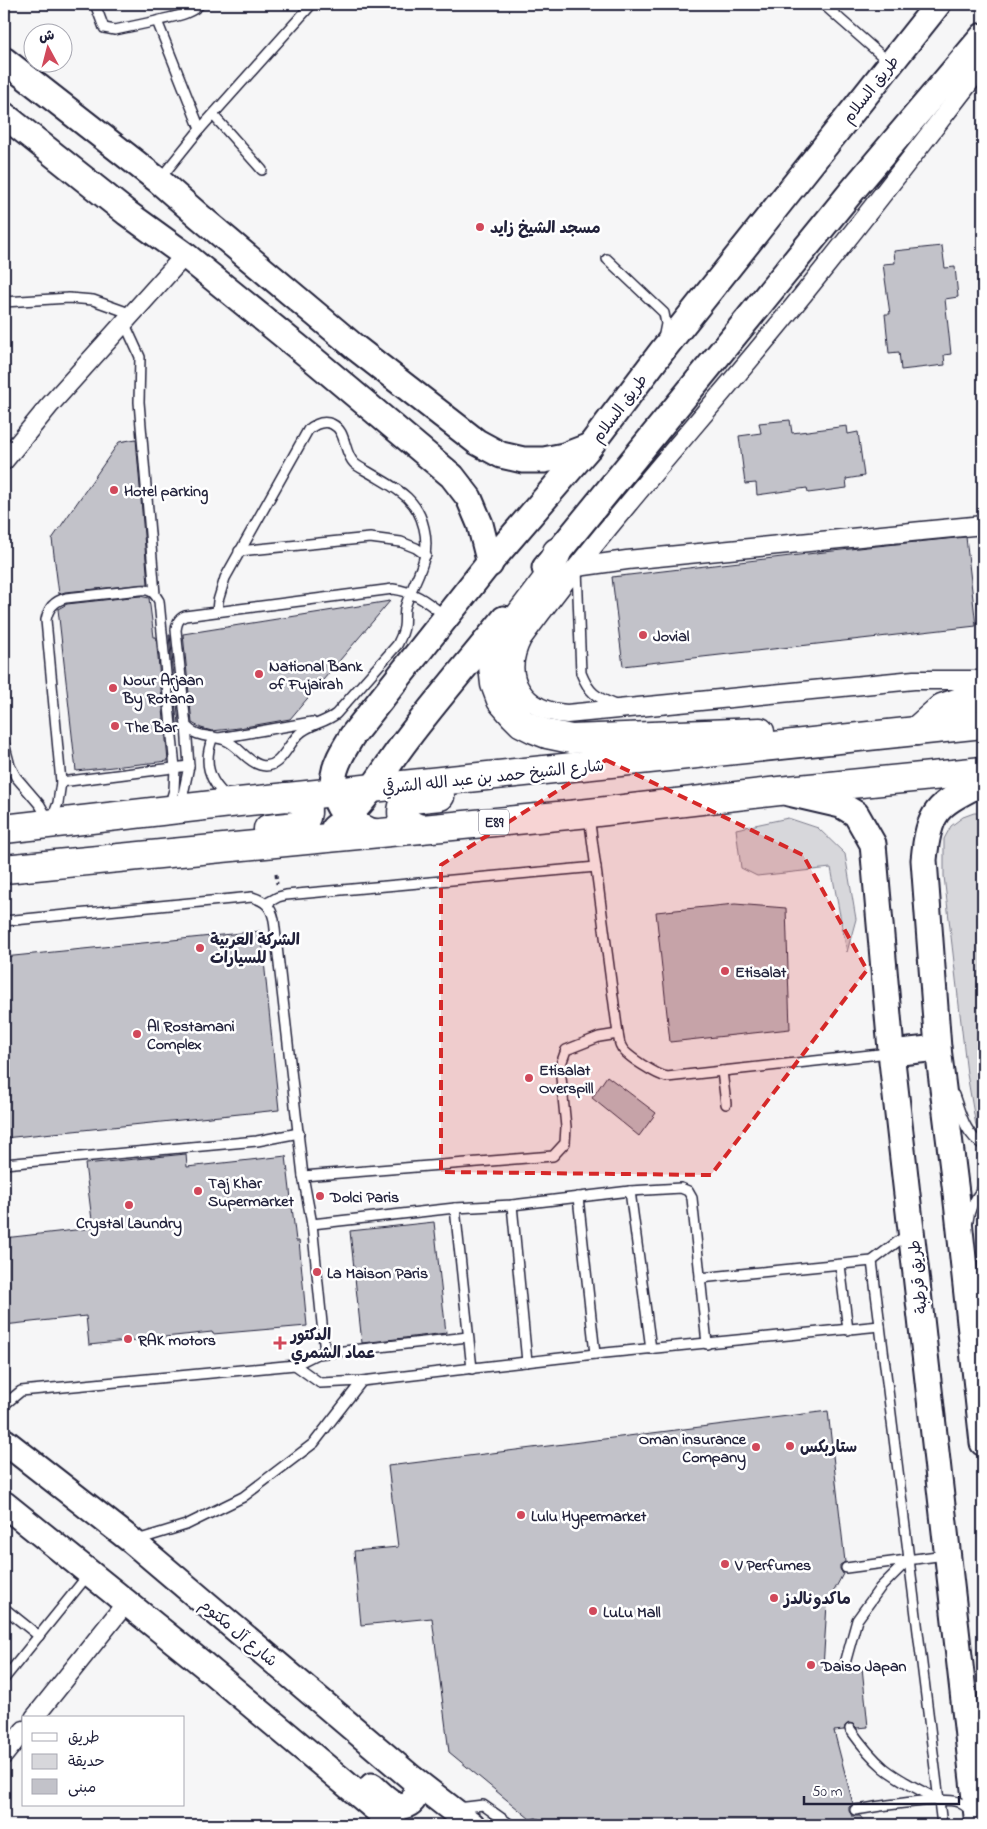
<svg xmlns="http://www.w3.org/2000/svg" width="987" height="1829" viewBox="0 0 987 1829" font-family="'Indie Flower','Playpen Sans Arabic',sans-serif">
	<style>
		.green { fill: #d7d7db; stroke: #7c7c8b }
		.building { fill: #c2c2c9; stroke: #22223b }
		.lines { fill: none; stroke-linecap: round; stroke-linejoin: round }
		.lane-casing { stroke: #22223b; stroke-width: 12 }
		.street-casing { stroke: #22223b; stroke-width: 21 }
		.secondary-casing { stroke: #22223b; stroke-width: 29 }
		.highway-casing { stroke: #22223b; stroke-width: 31 }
		.path { stroke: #22223b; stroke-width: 3; stroke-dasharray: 4 4; stroke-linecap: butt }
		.lane { stroke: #fff; stroke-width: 9 }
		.street { stroke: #fff; stroke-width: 18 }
		.secondary { stroke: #fff; stroke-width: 25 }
		.highway { stroke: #fff; stroke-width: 28 }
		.marked { fill: #d62828; fill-opacity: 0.2; stroke: #d62828; stroke-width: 4; stroke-dasharray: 10 6; stroke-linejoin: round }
		.poi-dot { fill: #d1495b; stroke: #fff; stroke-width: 2 }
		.labels { text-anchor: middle; stroke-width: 5; stroke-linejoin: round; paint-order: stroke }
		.shield { fill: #fff; stroke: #646476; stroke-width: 1 }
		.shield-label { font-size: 15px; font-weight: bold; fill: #22223b }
		.street-label { font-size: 16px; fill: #22223b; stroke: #fff }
		.poi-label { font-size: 16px; font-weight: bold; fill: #22223b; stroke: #fff; text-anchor: start }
	</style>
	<rect width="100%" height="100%" fill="#f6f6f7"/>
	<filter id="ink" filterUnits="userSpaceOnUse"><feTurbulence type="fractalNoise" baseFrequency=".02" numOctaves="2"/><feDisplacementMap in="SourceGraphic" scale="10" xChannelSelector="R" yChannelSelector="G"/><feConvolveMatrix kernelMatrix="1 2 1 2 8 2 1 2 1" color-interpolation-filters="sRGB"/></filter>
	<g filter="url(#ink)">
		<g class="green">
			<polygon points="983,541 983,615 978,609 981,542"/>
			<polygon points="974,813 983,813 983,1138 976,1126 967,1074 944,876 944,839 951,826 963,817"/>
			<polygon points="788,818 818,828 845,854 856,919 847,952 831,868 757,876 741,868 736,829"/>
		</g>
		<g class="building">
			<polygon points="942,246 945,268 955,267 958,297 945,299 951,354 944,355 945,365 901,370 899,352 889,353 885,314 890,314 883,264 895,263 894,251"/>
			<polygon points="790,420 792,433 847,426 848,434 858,432 864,476 846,479 847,488 808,493 807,488 757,495 756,483 745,484 739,436 761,433 759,423"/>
			<polygon points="136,439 148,584 65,592 59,594 52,539 119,442"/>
			<polygon points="966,537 976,626 623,666 612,577 867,547"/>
			<polygon points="140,596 149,598 154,637 156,637 168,761 76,771 58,609 67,604"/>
			<polygon points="390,601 290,719 239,728 212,731 201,728 192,723 183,634"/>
			<polygon points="169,635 170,635 180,733 178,734"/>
			<polygon points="735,904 786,908 790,1029 670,1042 656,912"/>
			<polygon points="261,931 279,1110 4,1138 4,957"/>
			<polygon points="607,1076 656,1113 639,1136 592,1098"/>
			<polygon points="186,1154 187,1167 286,1156 296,1241 299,1241 307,1326 213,1334 212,1332 89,1345 86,1316 4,1325 4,1238 93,1228 85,1164"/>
			<polygon points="434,1222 446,1333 362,1343 350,1231"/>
			<polygon points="828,1411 845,1562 840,1565 840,1569 843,1574 827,1604 823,1668 838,1667 840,1672 845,1673 849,1671 850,1667 862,1667 868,1727 857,1728 853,1724 849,1723 845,1726 844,1730 834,1731 853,1804 849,1807 849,1811 852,1816 860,1816 867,1825 541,1825 539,1819 536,1818 530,1819 449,1752 432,1618 361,1625 354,1551 398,1547 388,1466"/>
		</g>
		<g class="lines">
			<defs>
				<g id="lane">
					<polyline points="95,4 104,28 115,30 157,21"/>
					<polyline points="823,4 890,63"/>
					<polyline points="213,115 262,170"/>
					<path d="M200,129l-43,-108c13,-4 34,-6 43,-17"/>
					<polyline points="159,180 200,129 312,4"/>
					<polyline points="607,259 664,313 666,324 663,339"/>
					<polyline points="4,302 69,298 93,300 132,314"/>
					<polyline points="124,322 140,357 139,402 155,594"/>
					<polyline points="239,551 370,538 401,542 416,548 426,555"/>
					<path d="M577,569l4,104c8,20 15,24 34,32"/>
					<path d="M217,611l1,-10 7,-23 83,-148c7,-6 15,-10 24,-6 15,7 11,28 22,39 4,4 11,7 16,10 25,15 47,24 54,55 8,33 -11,51 -19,80 -1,7 0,13 -1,19 -1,7 -4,12 -7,18l-61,69c-11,9 -27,10 -37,20 -12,11 -19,37 -39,31 -14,-4 -22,-20 -35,-25 -13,-5 -29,-2 -39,-14l-10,-96c1,-7 2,-11 9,-14l208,-27c23,3 34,13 52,27"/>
					<path d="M213,737c-10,24 -5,45 16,61"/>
					<polyline points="219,738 312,722"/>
					<polyline points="4,743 10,766 16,777 40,805 49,821"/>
					<polyline points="61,782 189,766"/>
					<polyline points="181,804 189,766 186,726"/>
					<path d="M589,816l29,218c1,4 1,9 3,12 4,10 36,29 46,31l222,-24"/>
					<path d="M52,819l6,-16 3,-21 -15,-162c2,-12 8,-19 20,-22l74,-8c10,-1 14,2 19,11l16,167 -1,22 -5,17"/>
					<polyline points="267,903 278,897 286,895 596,867"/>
					<path d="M4,921l248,-24c13,4 19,9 22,23l29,256 9,48 13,129"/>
					<polyline points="722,1071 726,1104"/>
					<path d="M954,1095c7,19 11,39 29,50"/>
					<polyline points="4,1164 257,1141 299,1133"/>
					<polyline points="303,1176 553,1156 565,1143 566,1127 560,1067 566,1050 599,1037 618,1034"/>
					<polyline points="630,1191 651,1349"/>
					<polyline points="578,1197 595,1354"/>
					<polyline points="512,1205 527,1362"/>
					<polyline points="455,1208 472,1369"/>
					<path d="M968,1221c1,-12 8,-24 15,-33"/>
					<polyline points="312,1224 455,1208 512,1205 630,1191 681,1188 688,1191 692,1198 707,1344"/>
					<polyline points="872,1261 942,1825"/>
					<polyline points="840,1265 848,1330"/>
					<polyline points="700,1278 872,1261 909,1233"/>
					<polyline points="295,1365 320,1383 362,1381 595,1354 880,1326"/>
					<polyline points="4,1405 21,1391 295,1365 317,1354 468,1337"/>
					<polyline points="137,1540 186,1525 243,1497 314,1443 362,1381"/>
					<polyline points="846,1568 945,1555"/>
					<polyline points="4,1608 39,1636"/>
					<polyline points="844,1667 857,1620 880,1588 909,1559"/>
					<polyline points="4,1679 88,1575"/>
					<path d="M850,1729c10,14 21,28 34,39 16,13 36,22 55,32"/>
					<polyline points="458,1808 483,1805 511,1825"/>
					<path d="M855,1810c22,-3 84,-14 103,-8 5,2 9,5 13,9"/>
					<polyline points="532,1825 535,1824"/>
				</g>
				<g id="street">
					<path d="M983,65c-70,90 -140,182 -213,270 -83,101 -171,198 -248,304 -20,39 2,72 45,75l347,-34h69"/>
					<polyline points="4,461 49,406 185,255"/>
					<polyline points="577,567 627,560 983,525"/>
					<polyline points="34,1718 126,1603"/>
					<polyline points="4,1755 24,1730"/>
				</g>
				<g id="secondary">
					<polyline points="4,60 159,181 199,216 356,348 477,442 501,455 523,460 544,460 564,456 590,446"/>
					<polyline points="4,115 127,213 185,255 314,360 452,476 469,498 480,524 490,564"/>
					<polyline points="545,568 852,191 983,36"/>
					<path d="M983,782c-44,23 -54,25 -59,78l14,188 18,145 27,250"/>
					<polyline points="789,793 841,805 856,814 873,844 892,1061 978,1825"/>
					<path d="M334,828c32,-23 49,-58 73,-89 31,-41 65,-80 97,-120"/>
					<path d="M378,833c-27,-6 -50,-28 -44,-58 2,-14 11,-27 18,-39l134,-169 104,-121 72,-95 276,-347"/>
					<polyline points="891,1053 938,1048"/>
					<polyline points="4,1441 132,1541 414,1780 472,1825"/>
					<polyline points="4,1504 204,1665 395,1825"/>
					<path d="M372,1786c6,5 13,13 21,17 17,9 28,-8 21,-23"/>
				</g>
				<g id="highway">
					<polyline points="557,552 546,581 497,646 493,666 495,684 501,700 514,715 522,723 534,729 547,734 571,739 760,732"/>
					<polyline points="916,731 942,708 983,694"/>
					<polyline points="4,829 239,802 983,724"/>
					<path d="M268,829c10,-2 23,-1 32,-5 8,-3 10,-19 2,-23 -5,-3 -11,-3 -16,-4"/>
					<path d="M421,829c-11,-4 -22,-8 -18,-23l8,-7 29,-3"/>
					<polyline points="4,869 589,813 779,791 983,771"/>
				</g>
			</defs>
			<use href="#lane" class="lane-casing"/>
			<use href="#street" class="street-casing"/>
			<use href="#secondary" class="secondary-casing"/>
			<use href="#highway" class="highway-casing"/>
			<polyline class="path" points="276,874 277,884"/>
			<use href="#lane" class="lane"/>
			<use href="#street" class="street"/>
			<use href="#secondary" class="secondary"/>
			<use href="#highway" class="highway"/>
		</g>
	</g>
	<path class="marked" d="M606,760l197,95 64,115 -156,205 -270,-3v-307z"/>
	<g class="poi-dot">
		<circle cx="480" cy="227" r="5"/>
		<circle cx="114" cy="490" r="5"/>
		<circle cx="643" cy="635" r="5"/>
		<circle cx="259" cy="674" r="5"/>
		<circle cx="113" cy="688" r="5"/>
		<circle cx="115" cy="726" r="5"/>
		<circle cx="200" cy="948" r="5"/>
		<circle cx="725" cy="971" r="5"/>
		<circle cx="137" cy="1034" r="5"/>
		<circle cx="529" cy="1078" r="5"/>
		<circle cx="198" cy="1191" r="5"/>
		<circle cx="320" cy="1196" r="5"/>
		<circle cx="129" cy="1205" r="5"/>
		<circle cx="317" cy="1272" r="5"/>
		<circle cx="128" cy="1339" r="5"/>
		<path d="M277.5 1335.5h5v5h5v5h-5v5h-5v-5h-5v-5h5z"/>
		<circle cx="790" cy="1446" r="5"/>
		<circle cx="756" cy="1447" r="5"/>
		<circle cx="521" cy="1515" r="5"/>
		<circle cx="725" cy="1564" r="5"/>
		<circle cx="774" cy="1598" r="5"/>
		<circle cx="593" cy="1611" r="5"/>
		<circle cx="811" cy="1665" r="5"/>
	</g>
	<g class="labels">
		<rect class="shield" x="479" y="809.5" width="30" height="25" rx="4"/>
		<g class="shield-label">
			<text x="494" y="827">E89</text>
		</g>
		<g class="street-label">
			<text transform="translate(870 89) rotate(-52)" y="6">طريق السلام</text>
			<text transform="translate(619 408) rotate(-53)" y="6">طريق السلام</text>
			<text transform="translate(493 776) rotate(-6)" y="6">شارع الشيخ حمد بن عبد الله الشرقي</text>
			<text transform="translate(917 1277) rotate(-96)" y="6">طريق قرطبة</text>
			<text transform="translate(239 1632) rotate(40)" y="6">شارع آل مكتوم</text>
		</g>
		<g class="poi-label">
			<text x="490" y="233">مسجد الشيخ زايد</text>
			<text x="124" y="496">Hotel parking</text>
			<text x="653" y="641">Jovial</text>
			<text x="269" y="671">National Bank<tspan x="269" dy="18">of Fujairah</tspan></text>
			<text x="123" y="685">Nour Arjaan<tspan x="123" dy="18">By Rotana</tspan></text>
			<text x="125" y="732">The Bar</text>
			<text x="210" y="945">الشركة العربية<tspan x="210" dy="18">للسيارات</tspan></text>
			<text x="735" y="977">Etisalat</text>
			<text x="147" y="1031">Al Rostamani<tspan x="147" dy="18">Complex</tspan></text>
			<text x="539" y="1075">Etisalat<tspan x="539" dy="18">Overspill</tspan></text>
			<text x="208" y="1188">Taj Khar<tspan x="208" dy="18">Supermarket</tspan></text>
			<text x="330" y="1202">Dolci Paris</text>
			<text x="129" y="1228" text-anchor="middle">Crystal Laundry</text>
			<text x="327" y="1278">La Maison Paris</text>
			<text x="291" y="1340">الدكتور<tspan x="291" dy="18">عماد الشمري</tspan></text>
			<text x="138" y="1345">RAK motors</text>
			<text x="746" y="1444" text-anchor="end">Oman insurance<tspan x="746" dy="18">Company</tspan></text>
			<text x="800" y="1452">ستاربكس</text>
			<text x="531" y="1521">Lulu Hypermarket</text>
			<text x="735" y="1570">V Perfumes</text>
			<text x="784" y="1604">ماكدونالدز</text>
			<text x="603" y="1617">LuLu Mall</text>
			<text x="821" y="1671">Daiso Japan</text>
		</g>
	</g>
	<rect width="987" height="1829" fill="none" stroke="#fff" stroke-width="20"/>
	<rect x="10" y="10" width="967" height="1809" fill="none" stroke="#22223b" stroke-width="2" filter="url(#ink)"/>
	<rect x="22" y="1716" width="162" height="90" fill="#ffffff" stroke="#a7a7b1"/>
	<rect x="32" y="1733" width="25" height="8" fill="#ffffff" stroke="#a7a7b1"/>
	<text x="68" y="1742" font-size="15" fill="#22223b">طريق</text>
	<rect x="32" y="1754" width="25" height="15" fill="#d7d7db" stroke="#a7a7b1"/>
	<text x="68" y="1766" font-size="15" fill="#22223b">حديقة</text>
	<rect x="32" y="1779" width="25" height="15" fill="#c2c2c9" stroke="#a7a7b1"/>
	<text x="68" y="1792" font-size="15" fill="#22223b">مبنى</text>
	<g transform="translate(48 48) rotate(353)"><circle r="24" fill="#ffffff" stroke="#a7a7b1"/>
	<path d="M0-4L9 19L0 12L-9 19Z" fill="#d1495b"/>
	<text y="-8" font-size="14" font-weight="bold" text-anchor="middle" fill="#22223b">ش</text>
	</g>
	<path d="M804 1796v8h155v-8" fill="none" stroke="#22223b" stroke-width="2.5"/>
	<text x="812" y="1796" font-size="15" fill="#22223b" stroke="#ffffff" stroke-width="4" paint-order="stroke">50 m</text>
</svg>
